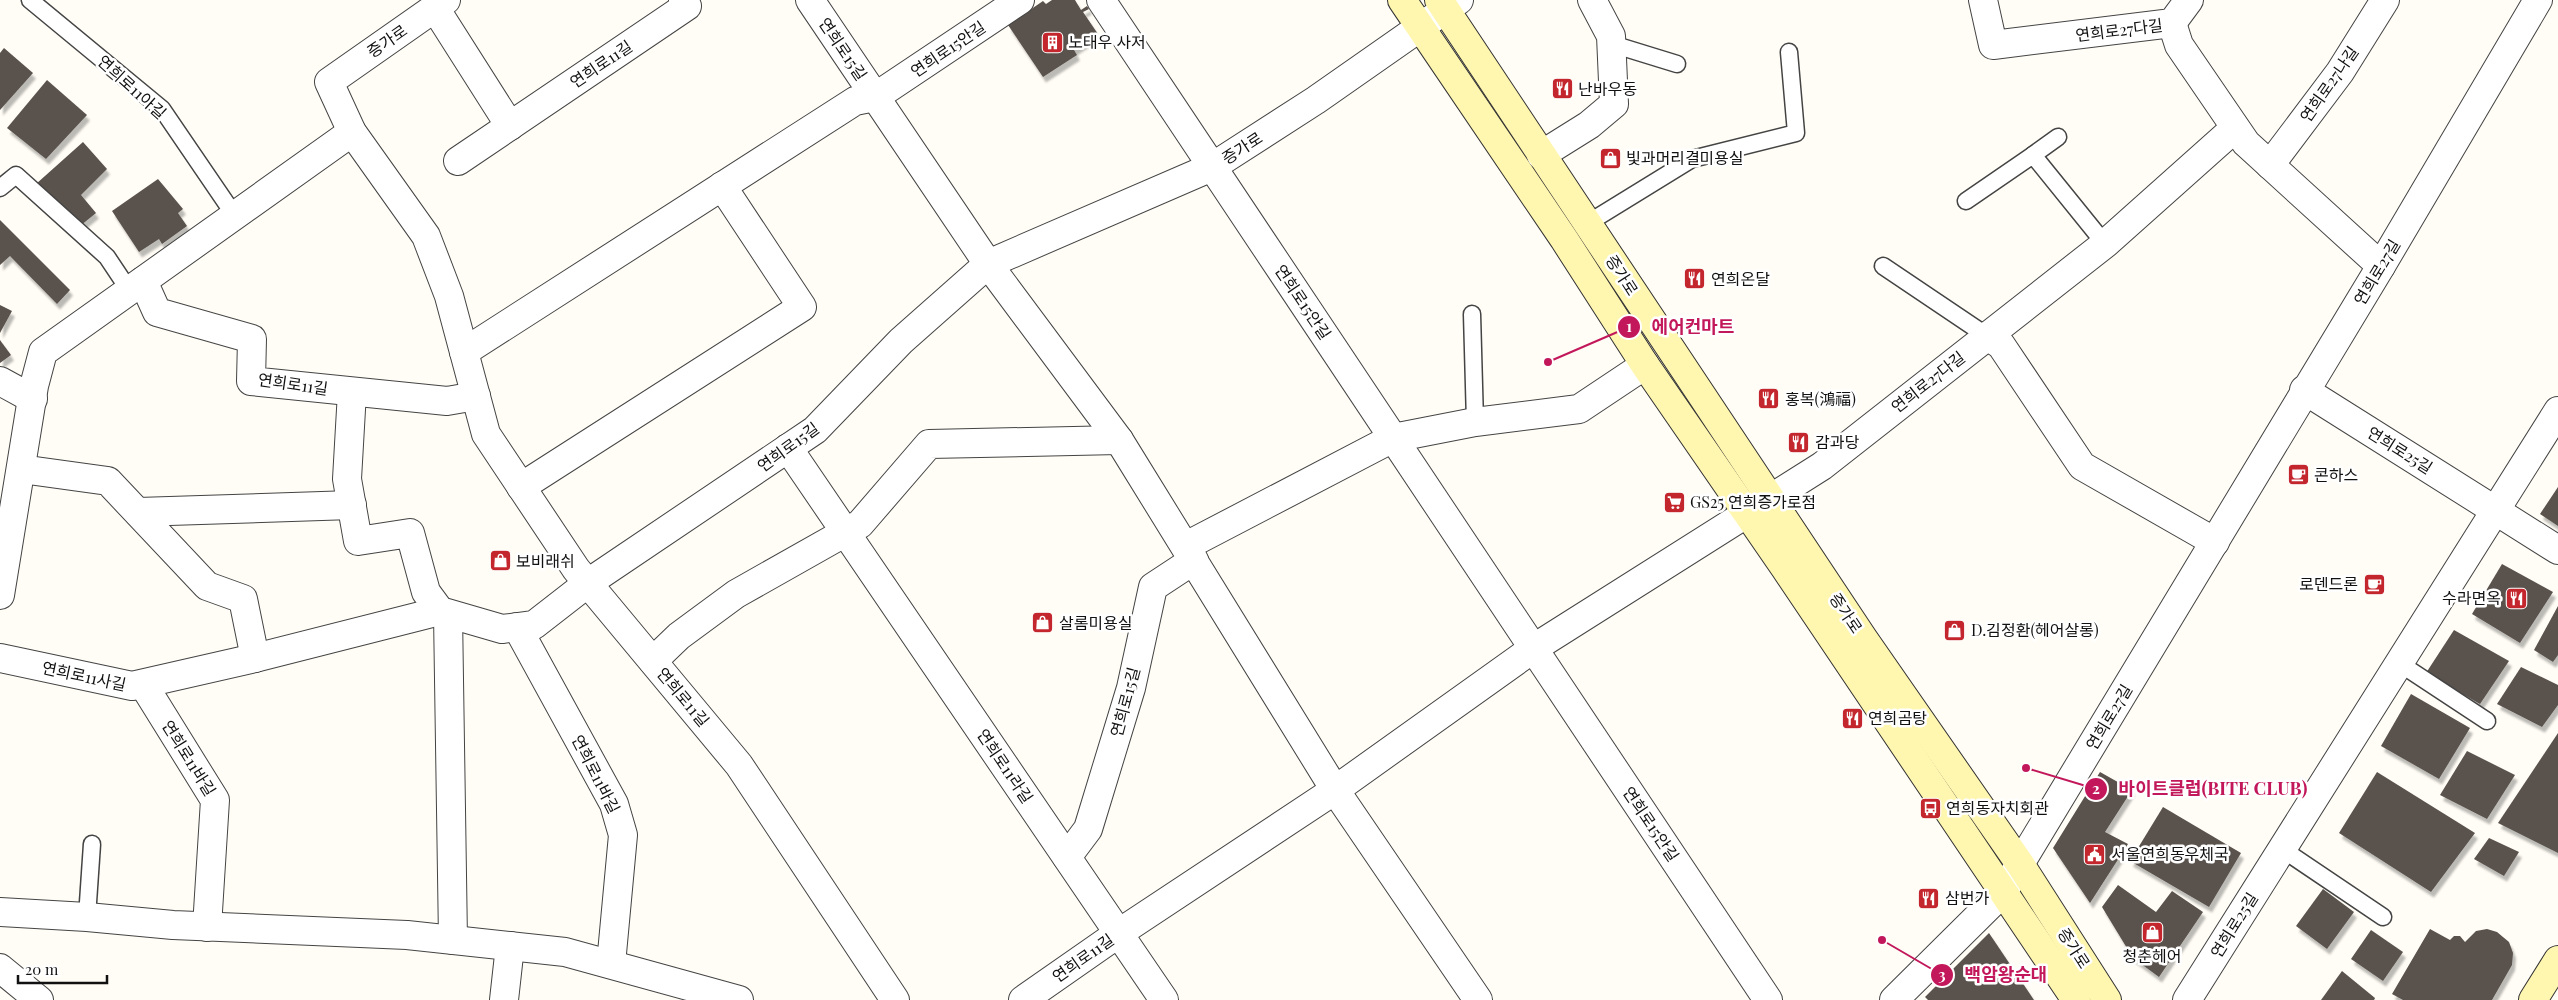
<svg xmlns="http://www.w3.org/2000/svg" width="2558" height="1000" viewBox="0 0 2558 1000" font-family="'Playfair Display','Noto Sans KR',serif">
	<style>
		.building { fill: #5a524d; filter: url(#shadow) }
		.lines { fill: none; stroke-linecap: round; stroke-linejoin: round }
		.service-casing { stroke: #444; stroke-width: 19 }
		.minor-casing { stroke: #444; stroke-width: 30 }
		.secondary-casing { stroke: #333; stroke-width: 30 }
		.service { stroke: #fff; stroke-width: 16 }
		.minor { stroke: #fff; stroke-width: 28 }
		.secondary { stroke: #fff6b0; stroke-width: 28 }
		.labels { text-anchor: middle; stroke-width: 5; stroke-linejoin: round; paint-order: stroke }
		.street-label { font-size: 16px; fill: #111; stroke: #fff }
		.poi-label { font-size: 16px; fill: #111; stroke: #fff; text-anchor: start }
		.leader { fill: none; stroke: #c2185b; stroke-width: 2 }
		.callout-dot { fill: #c2185b; stroke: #fff; stroke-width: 2 }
		.mark-label { font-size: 15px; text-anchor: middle; font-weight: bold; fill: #fff }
		.callout-label { font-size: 18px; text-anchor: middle; font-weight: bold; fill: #c2185b; stroke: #fff; stroke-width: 5; stroke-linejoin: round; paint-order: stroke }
	</style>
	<defs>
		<filter id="shadow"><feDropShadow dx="3" dy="5.5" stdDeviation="1" flood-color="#0004"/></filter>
	</defs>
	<rect width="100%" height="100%" fill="#fffdf5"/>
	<g class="building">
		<polygon points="1052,0 1075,0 1081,10 1087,6 1089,9 1083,12 1098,34 1074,50 1077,55 1043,77 1008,25 1043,1 1046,4"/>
		<polygon points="4,48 33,73 0,110 0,53"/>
		<polygon points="47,80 87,115 46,159 7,128"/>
		<polygon points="83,142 107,169 81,195 96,213 80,226 36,184"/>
		<polygon points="158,179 183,209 178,213 187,226 162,244 159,239 139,252 112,211"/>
		<polygon points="0,220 70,290 57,304 10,256 0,265"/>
		<polygon points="0,305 12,311 0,333"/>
		<polygon points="0,340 11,355 0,363"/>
		<polygon points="2558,487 2558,526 2540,514"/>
		<polygon points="2502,564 2553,592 2520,643 2472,614"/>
		<polygon points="2558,606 2558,655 2553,662 2534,650"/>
		<polygon points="2454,630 2509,661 2480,704 2426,673"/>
		<polygon points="2521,667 2558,685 2558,705 2542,727 2497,704"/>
		<polygon points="2411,694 2470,728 2439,779 2381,746"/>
		<polygon points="2558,733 2558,853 2498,823"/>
		<polygon points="2467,751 2515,775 2487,819 2440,795"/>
		<polygon points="2100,772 2132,790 2105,832 2128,844 2090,903 2053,848"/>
		<polygon points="2377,772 2475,833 2431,892 2339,833"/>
		<polygon points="2163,807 2241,853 2209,907 2130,861"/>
		<polygon points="2489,838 2519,852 2504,876 2474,859"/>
		<polygon points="2118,885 2156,912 2172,891 2203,912 2159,977 2133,958 2102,907"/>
		<polygon points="2323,889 2354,912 2327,949 2296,926"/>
		<polygon points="2430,929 2450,940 2454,936 2460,936 2465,942 2476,931 2487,929 2497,932 2509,942 2513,953 2512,965 2492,1000 2403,1000 2392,994"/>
		<polygon points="2371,930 2403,952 2383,981 2351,959"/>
		<polygon points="1989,933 2034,1000 1928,1000 1925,997"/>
		<polygon points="2342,971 2375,998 2374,1000 2321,1000"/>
	</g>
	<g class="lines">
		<defs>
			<g id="service">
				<polyline points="30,0 162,109 235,216"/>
				<polyline points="1612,44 1677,64"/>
				<polyline points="2033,155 2058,137"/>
				<polyline points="0,188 16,175 107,257 129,290"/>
				<polyline points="1966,201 2033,155 2105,244"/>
				<polyline points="1588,223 1692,159 1796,133 1789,52"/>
				<polyline points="1883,266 1987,336"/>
				<polyline points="1472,314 1475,422"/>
				<polyline points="2399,663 2487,721"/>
				<polyline points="2282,849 2383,917"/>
				<polyline points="87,917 92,844"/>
			</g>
			<g id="minor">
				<polyline points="446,0 329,82 352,132 426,236 449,296 486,434 576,569 739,765 895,1000"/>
				<polyline points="810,0 988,264 1119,440 1335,790 1478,1000"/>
				<polyline points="1101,0 1768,1000"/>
				<polyline points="1983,0 1993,45 2172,23 2189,0"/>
				<polyline points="435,8 510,126"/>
				<polyline points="2172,23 2179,45 2246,143 2381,266"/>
				<polyline points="1541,155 1589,125 1614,104 1611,36 1592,0"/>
				<polyline points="458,161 687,6 683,0"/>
				<polyline points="2270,165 2340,72 2385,0"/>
				<polyline points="143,281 157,312 252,339 251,381 447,401 476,396"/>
				<polyline points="1987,336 2001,345 2082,466 2215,542"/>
				<polyline points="464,352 855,101 875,97 1020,0"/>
				<polyline points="0,381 33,399"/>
				<polyline points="2304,390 2558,550"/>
				<polyline points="352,392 347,479 358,541 410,533 426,592 440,611 502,629 534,625 588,583 815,430 901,341 988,264 1212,167 1316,100 1459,0"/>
				<polyline points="788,448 1164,1000"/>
				<polyline points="21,469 108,481 207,586 243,599 255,658"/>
				<polyline points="521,487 802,307 722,186"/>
				<polyline points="138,512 352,505"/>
				<polyline points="1186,546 1393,438 1475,422 1579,409 1645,365"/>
				<polyline points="0,595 34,386 43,352 352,132"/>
				<polyline points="448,614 453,940"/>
				<polyline points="517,627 614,804 623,835 611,964"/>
				<polyline points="0,658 132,686 255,658 440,611"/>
				<polyline points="653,661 679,636 736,594 860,524 929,444 1119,440"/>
				<polyline points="143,684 215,800 207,927"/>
				<polyline points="1067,857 1088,829 1131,688 1153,587 1194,560"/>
				<polyline points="0,912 87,917 173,925 407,935 565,952 739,1000"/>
				<polyline points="0,968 39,1000"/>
				<polyline points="504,1000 510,946"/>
				<polyline points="1023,1000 1119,933 1335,790 1534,648 1822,466 2105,244 2235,128"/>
				<polyline points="1894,1000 2003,892 2381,266 2538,0"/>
				<polyline points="2187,1000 2558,411"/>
			</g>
			<g id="secondary">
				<polyline points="1402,0 1564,239 1645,365 1785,568 2076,1000"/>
				<polyline points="1439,0 1863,638 2020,864 2107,1000"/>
				<polyline points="2533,1000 2558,960"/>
			</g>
		</defs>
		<use href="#service" class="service-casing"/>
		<use href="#minor" class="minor-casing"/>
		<use href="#secondary" class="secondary-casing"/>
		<use href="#service" class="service"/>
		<use href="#minor" class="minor"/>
		<use href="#secondary" class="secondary"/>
	</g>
	<defs>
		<symbol id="building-square" viewBox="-11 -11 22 22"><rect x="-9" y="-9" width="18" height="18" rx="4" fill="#c4262e" stroke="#fff"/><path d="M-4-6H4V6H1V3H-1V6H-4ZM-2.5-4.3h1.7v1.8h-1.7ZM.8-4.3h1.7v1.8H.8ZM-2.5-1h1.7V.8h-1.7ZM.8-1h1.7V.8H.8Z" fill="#fff"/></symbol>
		<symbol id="restaurant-square" viewBox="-11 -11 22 22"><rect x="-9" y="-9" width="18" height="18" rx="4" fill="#c4262e" stroke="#fff"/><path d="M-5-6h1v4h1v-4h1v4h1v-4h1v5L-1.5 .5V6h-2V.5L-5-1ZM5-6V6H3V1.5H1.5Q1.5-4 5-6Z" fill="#fff"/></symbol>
		<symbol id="shop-square" viewBox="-11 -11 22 22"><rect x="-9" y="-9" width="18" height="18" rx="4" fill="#c4262e" stroke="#fff"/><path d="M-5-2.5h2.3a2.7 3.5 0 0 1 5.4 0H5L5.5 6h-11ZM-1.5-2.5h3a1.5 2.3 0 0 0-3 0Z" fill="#fff"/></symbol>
		<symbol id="cafe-square" viewBox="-11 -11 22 22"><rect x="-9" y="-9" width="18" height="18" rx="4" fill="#c4262e" stroke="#fff"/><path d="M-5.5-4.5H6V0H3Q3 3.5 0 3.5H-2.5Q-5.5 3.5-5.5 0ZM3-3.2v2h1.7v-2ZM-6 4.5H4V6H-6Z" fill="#fff"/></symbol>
		<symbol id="supermarket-square" viewBox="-11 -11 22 22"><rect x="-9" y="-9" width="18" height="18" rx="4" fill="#c4262e" stroke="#fff"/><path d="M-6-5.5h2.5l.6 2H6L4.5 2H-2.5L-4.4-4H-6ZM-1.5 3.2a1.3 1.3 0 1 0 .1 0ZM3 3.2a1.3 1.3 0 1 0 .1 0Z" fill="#fff"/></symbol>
		<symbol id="bus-square" viewBox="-11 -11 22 22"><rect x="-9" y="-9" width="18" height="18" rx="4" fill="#c4262e" stroke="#fff"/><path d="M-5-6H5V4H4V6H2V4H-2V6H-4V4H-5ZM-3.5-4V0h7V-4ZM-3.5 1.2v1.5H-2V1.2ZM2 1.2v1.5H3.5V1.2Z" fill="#fff"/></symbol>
		<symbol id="civic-square" viewBox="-11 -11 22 22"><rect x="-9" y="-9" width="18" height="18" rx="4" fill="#c4262e" stroke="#fff"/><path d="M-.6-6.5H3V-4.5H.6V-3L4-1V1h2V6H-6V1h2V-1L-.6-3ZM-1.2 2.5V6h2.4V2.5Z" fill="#fff"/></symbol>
	</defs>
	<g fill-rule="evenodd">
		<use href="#building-square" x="1040" y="30" width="25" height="25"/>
		<use href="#restaurant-square" x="1550" y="76" width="25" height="25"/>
		<use href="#shop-square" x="1598" y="146" width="25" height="25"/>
		<use href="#restaurant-square" x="1682" y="266" width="25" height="25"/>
		<use href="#restaurant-square" x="1756" y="386" width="25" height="25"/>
		<use href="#restaurant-square" x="1786" y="430" width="25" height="25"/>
		<use href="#cafe-square" x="2286" y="462" width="25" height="25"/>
		<use href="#supermarket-square" x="1662" y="490" width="25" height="25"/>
		<use href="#shop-square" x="488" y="548" width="25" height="25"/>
		<use href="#cafe-square" x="2362" y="572" width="25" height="25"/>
		<use href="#restaurant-square" x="2504" y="586" width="25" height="25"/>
		<use href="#shop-square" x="1030" y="610" width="25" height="25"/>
		<use href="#shop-square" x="1942" y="618" width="25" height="25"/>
		<use href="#restaurant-square" x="1840" y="706" width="25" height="25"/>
		<use href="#bus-square" x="1918" y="796" width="25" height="25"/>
		<use href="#civic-square" x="2082" y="842" width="25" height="25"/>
		<use href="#restaurant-square" x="1916" y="886" width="25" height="25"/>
		<use href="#shop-square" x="2140" y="920" width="25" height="25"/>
	</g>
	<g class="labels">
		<g class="street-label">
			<text transform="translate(2119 30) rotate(-7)" y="6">연희로27다길</text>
			<text transform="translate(387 41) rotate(-35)" y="6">증가로</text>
			<text transform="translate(843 49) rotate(56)" y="6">연희로15길</text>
			<text transform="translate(948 49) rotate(-34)" y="6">연희로15안길</text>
			<text transform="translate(601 64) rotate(-34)" y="6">연희로11길</text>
			<text transform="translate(2329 84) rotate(-55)" y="6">연희로27나길</text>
			<text transform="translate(132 87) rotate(42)" y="6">연희로11아길</text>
			<text transform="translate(1242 148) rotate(-33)" y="6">증가로</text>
			<text transform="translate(2377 272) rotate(-59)" y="6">연희로27길</text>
			<text transform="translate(1622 275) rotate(57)" y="6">증가로</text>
			<text transform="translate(1303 302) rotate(56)" y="6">연희로15안길</text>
			<text transform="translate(1928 382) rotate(-38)" y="6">연희로27다길</text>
			<text transform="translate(293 384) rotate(8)" y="6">연희로11길</text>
			<text transform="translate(788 447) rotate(-36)" y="6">연희로15길</text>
			<text transform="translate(2400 450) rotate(32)" y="6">연희로25길</text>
			<text transform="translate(1846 613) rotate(56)" y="6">증가로</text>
			<text transform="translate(84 676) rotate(12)" y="6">연희로11사길</text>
			<text transform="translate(683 697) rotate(50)" y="6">연희로11길</text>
			<text transform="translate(1125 702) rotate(-75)" y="6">연희로15길</text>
			<text transform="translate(2109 717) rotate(-59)" y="6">연희로27길</text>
			<text transform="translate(189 758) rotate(58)" y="6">연희로11바길</text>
			<text transform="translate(1005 766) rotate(56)" y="6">연희로11라길</text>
			<text transform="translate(596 774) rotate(63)" y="6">연희로11바길</text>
			<text transform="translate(1651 824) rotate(56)" y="6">연희로15안길</text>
			<text transform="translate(2234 925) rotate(-58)" y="6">연희로25길</text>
			<text transform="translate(2074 948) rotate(57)" y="6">증가로</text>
			<text transform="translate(1083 958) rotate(-35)" y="6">연희로11길</text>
		</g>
		<g class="poi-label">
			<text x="1068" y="48">노태우 사저</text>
			<text x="1578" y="95">난바우동</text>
			<text x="1626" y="164">빛과머리결미용실</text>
			<text x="1711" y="285">연희온달</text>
			<text x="1785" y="405">홍복(鴻福)</text>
			<text x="1815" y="448">감과당</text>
			<text x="2314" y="481">콘하스</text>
			<text x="1690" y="508">GS25 연희증가로점</text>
			<text x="516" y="567">보비래쉬</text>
			<text x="2358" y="590" text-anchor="end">로덴드론</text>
			<text x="2501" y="604" text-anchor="end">수라면옥</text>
			<text x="1059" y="629">살롬미용실</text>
			<text x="1971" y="636">D.김정환(헤어살롱)</text>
			<text x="1868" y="724">연희곰탕</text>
			<text x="1946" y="814">연희동자치회관</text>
			<text x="2111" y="860">서울연희동우체국</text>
			<text x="1945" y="904">삼번가</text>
			<text x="2152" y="962" text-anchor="middle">청춘헤어</text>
		</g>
	</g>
	<path class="leader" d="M1548 362L1629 327M2026 768L2096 789M1882 940L1942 975"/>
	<g class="callout-dot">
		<circle cx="1548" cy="362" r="5"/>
		<circle cx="2026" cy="768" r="5"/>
		<circle cx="1882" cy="940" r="5"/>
		<circle cx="1629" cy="327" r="12"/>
		<circle cx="2096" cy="789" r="12"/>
		<circle cx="1942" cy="975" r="12"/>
	</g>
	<g class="mark-label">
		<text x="1629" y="332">1</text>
		<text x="2096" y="794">2</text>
		<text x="1942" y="980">3</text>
	</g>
	<g class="callout-label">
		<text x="1693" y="333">에어컨마트</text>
		<text x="2213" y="795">바이트클럽(BITE CLUB)</text>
		<text x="2006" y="981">백암왕순대</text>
	</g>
	<path d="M18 975v8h89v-8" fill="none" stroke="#111111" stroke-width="2.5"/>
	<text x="25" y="975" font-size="15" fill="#111111" stroke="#ffffff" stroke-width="4" paint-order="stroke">20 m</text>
</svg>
